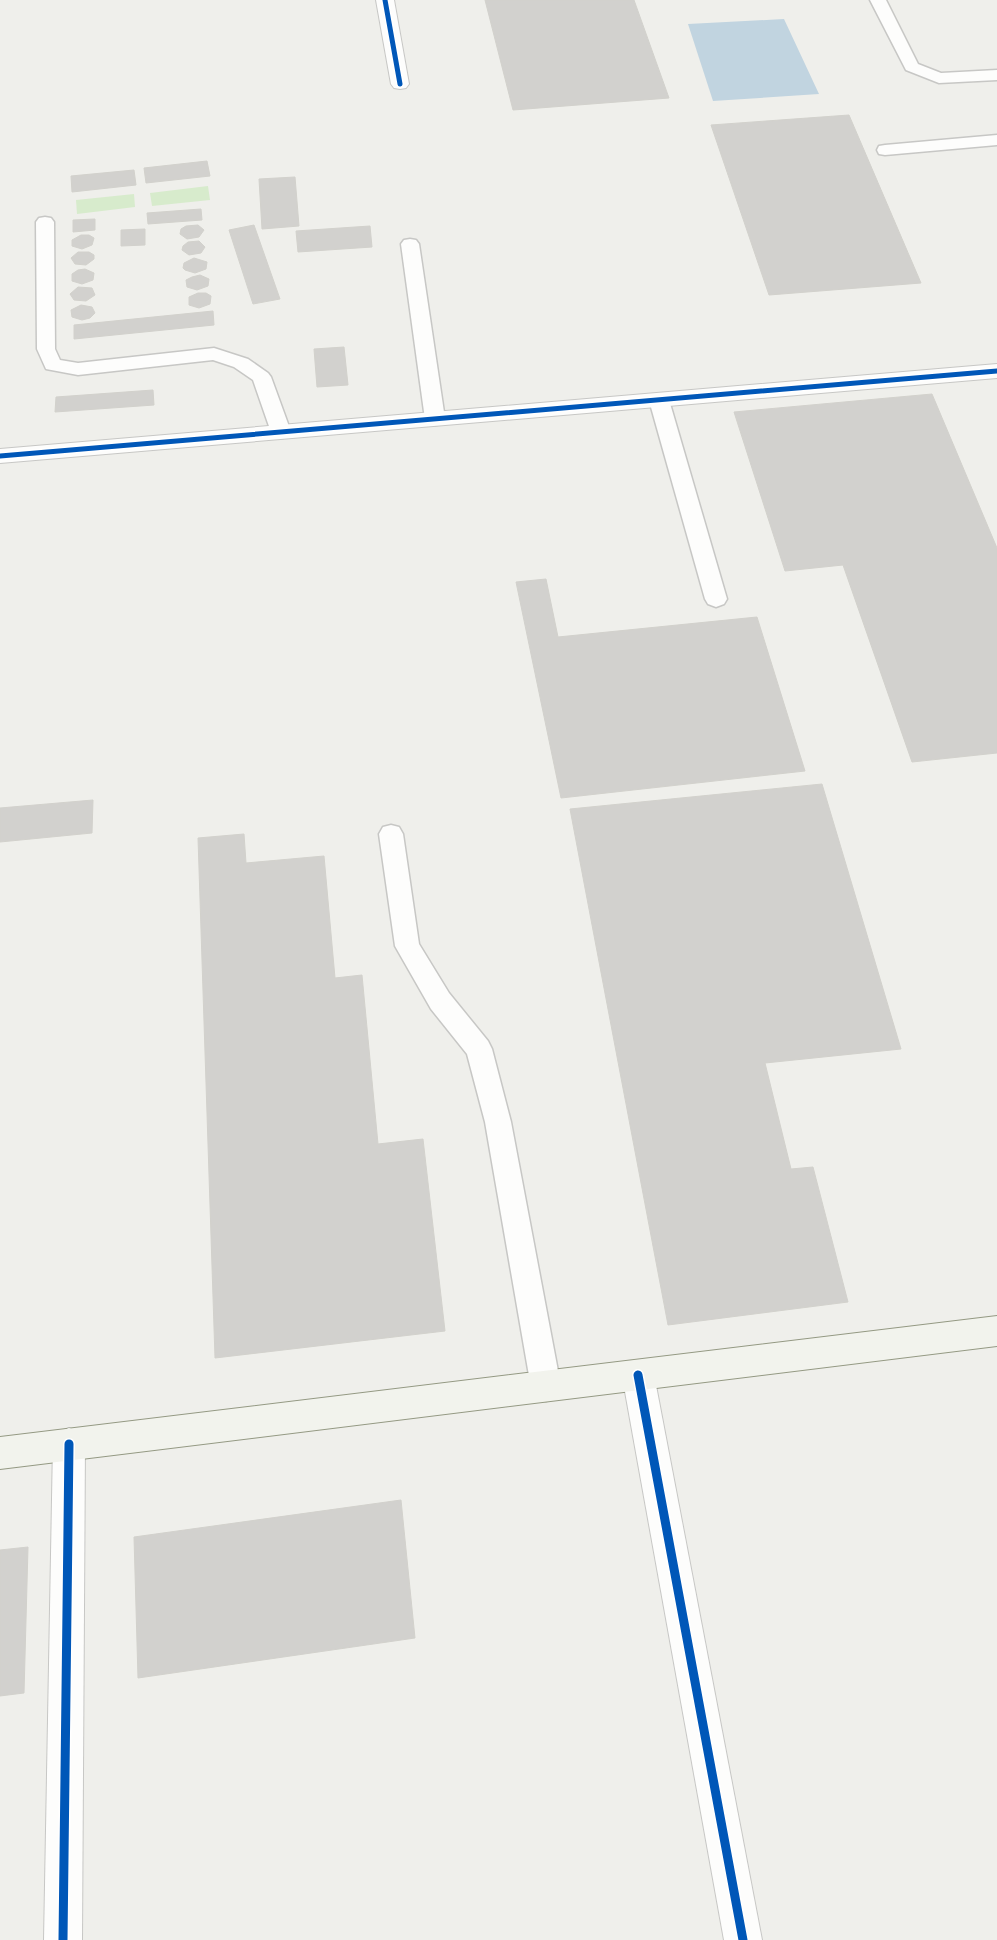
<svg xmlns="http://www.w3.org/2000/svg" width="997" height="1940" viewBox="0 0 997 1940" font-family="Roboto,sans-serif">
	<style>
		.grass { fill: #d7ebcc }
		.water { fill: #c1d4e0 }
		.building { fill: #d2d1ce; stroke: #d2d1cc }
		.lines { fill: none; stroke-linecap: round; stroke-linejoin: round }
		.lane-casing { stroke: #c7c7c5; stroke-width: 3 }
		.street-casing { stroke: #c7c7c5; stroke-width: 2 }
		.secondary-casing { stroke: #949983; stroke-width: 2 }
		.lane { fill: #fdfdfc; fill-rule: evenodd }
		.street { fill: #fdfdfc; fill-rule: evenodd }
		.secondary { fill: #f2f3ed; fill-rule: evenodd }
		.cycleway-far1-casing { stroke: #fff; stroke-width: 8 }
		.cycleway-casing { stroke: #fff; stroke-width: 12 }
		.cycleway-far1 { stroke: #0057b8; stroke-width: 5 }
		.cycleway { stroke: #0057b8; stroke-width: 9 }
	</style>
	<rect width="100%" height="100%" fill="#efefeb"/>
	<g class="grass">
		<polygon points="208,186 210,200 152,206 150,193"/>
		<polygon points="134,194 135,207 77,214 76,200"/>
	</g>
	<polygon class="water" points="784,19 819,94 713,101 688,24"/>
	<g class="building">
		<polygon points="485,0 634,0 669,98 513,110"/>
		<polygon points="849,115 921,283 769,295 711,125"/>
		<polygon points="207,161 210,176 146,183 144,168"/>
		<polygon points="134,170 136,185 72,192 71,176"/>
		<polygon points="295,177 299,226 262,229 259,179"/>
		<polygon points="201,209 202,220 148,224 147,213"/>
		<polygon points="95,219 95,230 73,232 73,220"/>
		<polygon points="198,225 204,230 199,237 187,239 180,234 181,229 186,226"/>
		<polygon points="254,225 280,299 253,304 229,230"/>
		<polygon points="370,226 372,247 298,252 296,231"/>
		<polygon points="145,229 145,245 121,246 121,230"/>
		<polygon points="81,235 89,235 94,238 92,245 82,249 72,246 72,240"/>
		<polygon points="199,241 205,247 201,253 189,255 182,250 183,246 188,242"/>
		<polygon points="78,252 89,252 94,255 94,259 86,265 75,264 71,258"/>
		<polygon points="194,258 207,262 206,269 195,273 185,270 183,268 184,263"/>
		<polygon points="85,269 94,273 93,280 82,284 72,281 72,274 78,270"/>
		<polygon points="200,275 209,279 208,286 197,290 187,287 186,280 192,277"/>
		<polygon points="78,287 92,288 95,295 86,301 74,300 70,294"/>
		<polygon points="198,293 206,293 211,296 210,304 199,308 189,305 189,297"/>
		<polygon points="81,305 92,307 95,313 90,318 82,320 72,317 71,310"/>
		<polygon points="213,311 214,325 74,339 74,325"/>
		<polygon points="344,347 348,385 317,387 314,349"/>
		<polygon points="153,390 154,405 55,412 56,397"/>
		<polygon points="932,394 997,548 997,753 912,762 843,565 785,571 734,412"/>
		<polygon points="546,579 558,637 757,617 805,771 561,798 516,582"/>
		<polygon points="822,784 901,1049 765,1063 791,1169 813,1167 848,1302 668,1325 570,809"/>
		<polygon points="93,800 92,833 0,842 0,808"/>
		<polygon points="244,834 246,863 324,856 335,978 362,975 378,1144 423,1139 445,1331 215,1358 198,838"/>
		<polygon points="401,1500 415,1638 138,1678 134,1537"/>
		<polygon points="28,1547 24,1693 0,1696 0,1550"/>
	</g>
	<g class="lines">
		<defs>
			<g id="lane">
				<polygon points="870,0 886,0 918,64 941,73 997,70 997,80 939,83 906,70"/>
				<polygon points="997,135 997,145 885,155 879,154 877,150 879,146 885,145"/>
				<polygon points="45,217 51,218 54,222 55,349 60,360 78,363 214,348 248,359 268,373 271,377 291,432 288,437 281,438 274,437 271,432 253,380 234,367 213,360 78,375 46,369 37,349 36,222 39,218"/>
				<polygon points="410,239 416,240 419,244 445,419 442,424 435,425 428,424 425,419 401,244 404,240"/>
				<polygon points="659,394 666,396 669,400 727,599 724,604 716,607 708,604 705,599 649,400 652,396"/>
				<polygon points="391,825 399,827 403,834 419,944 449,993 488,1041 492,1049 511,1122 561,1387 556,1397 546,1401 536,1397 531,1387 485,1122 467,1054 431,1009 395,946 379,834 383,827"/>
			</g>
			<g id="street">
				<polygon points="376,0 394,0 409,84 406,88 400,89 394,88 391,84"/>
				<polygon points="997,364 997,378 0,463 0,449"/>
				<polygon points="638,1360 649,1364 654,1375 762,1940 724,1940 622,1375 627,1364"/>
				<polygon points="69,1428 81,1433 85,1444 82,1940 44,1940 53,1444 57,1433"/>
			</g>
			<polygon id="secondary" points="997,1316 997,1346 0,1469 0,1437"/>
		</defs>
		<use href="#lane" class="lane-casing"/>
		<use href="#street" class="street-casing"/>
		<use href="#secondary" class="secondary-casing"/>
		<use href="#lane" class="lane"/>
		<use href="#street" class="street"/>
		<use href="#secondary" class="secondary"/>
		<defs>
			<g id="cycleway-far1">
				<polyline points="385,0 400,84"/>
				<polyline points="0,456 997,371"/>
			</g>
			<g id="cycleway">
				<polyline points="638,1375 743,1940"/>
				<polyline points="63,1940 69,1444"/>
			</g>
		</defs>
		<use href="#cycleway-far1" class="cycleway-far1-casing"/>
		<use href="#cycleway" class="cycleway-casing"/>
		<use href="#cycleway-far1" class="cycleway-far1"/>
		<use href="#cycleway" class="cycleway"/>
	</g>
</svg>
